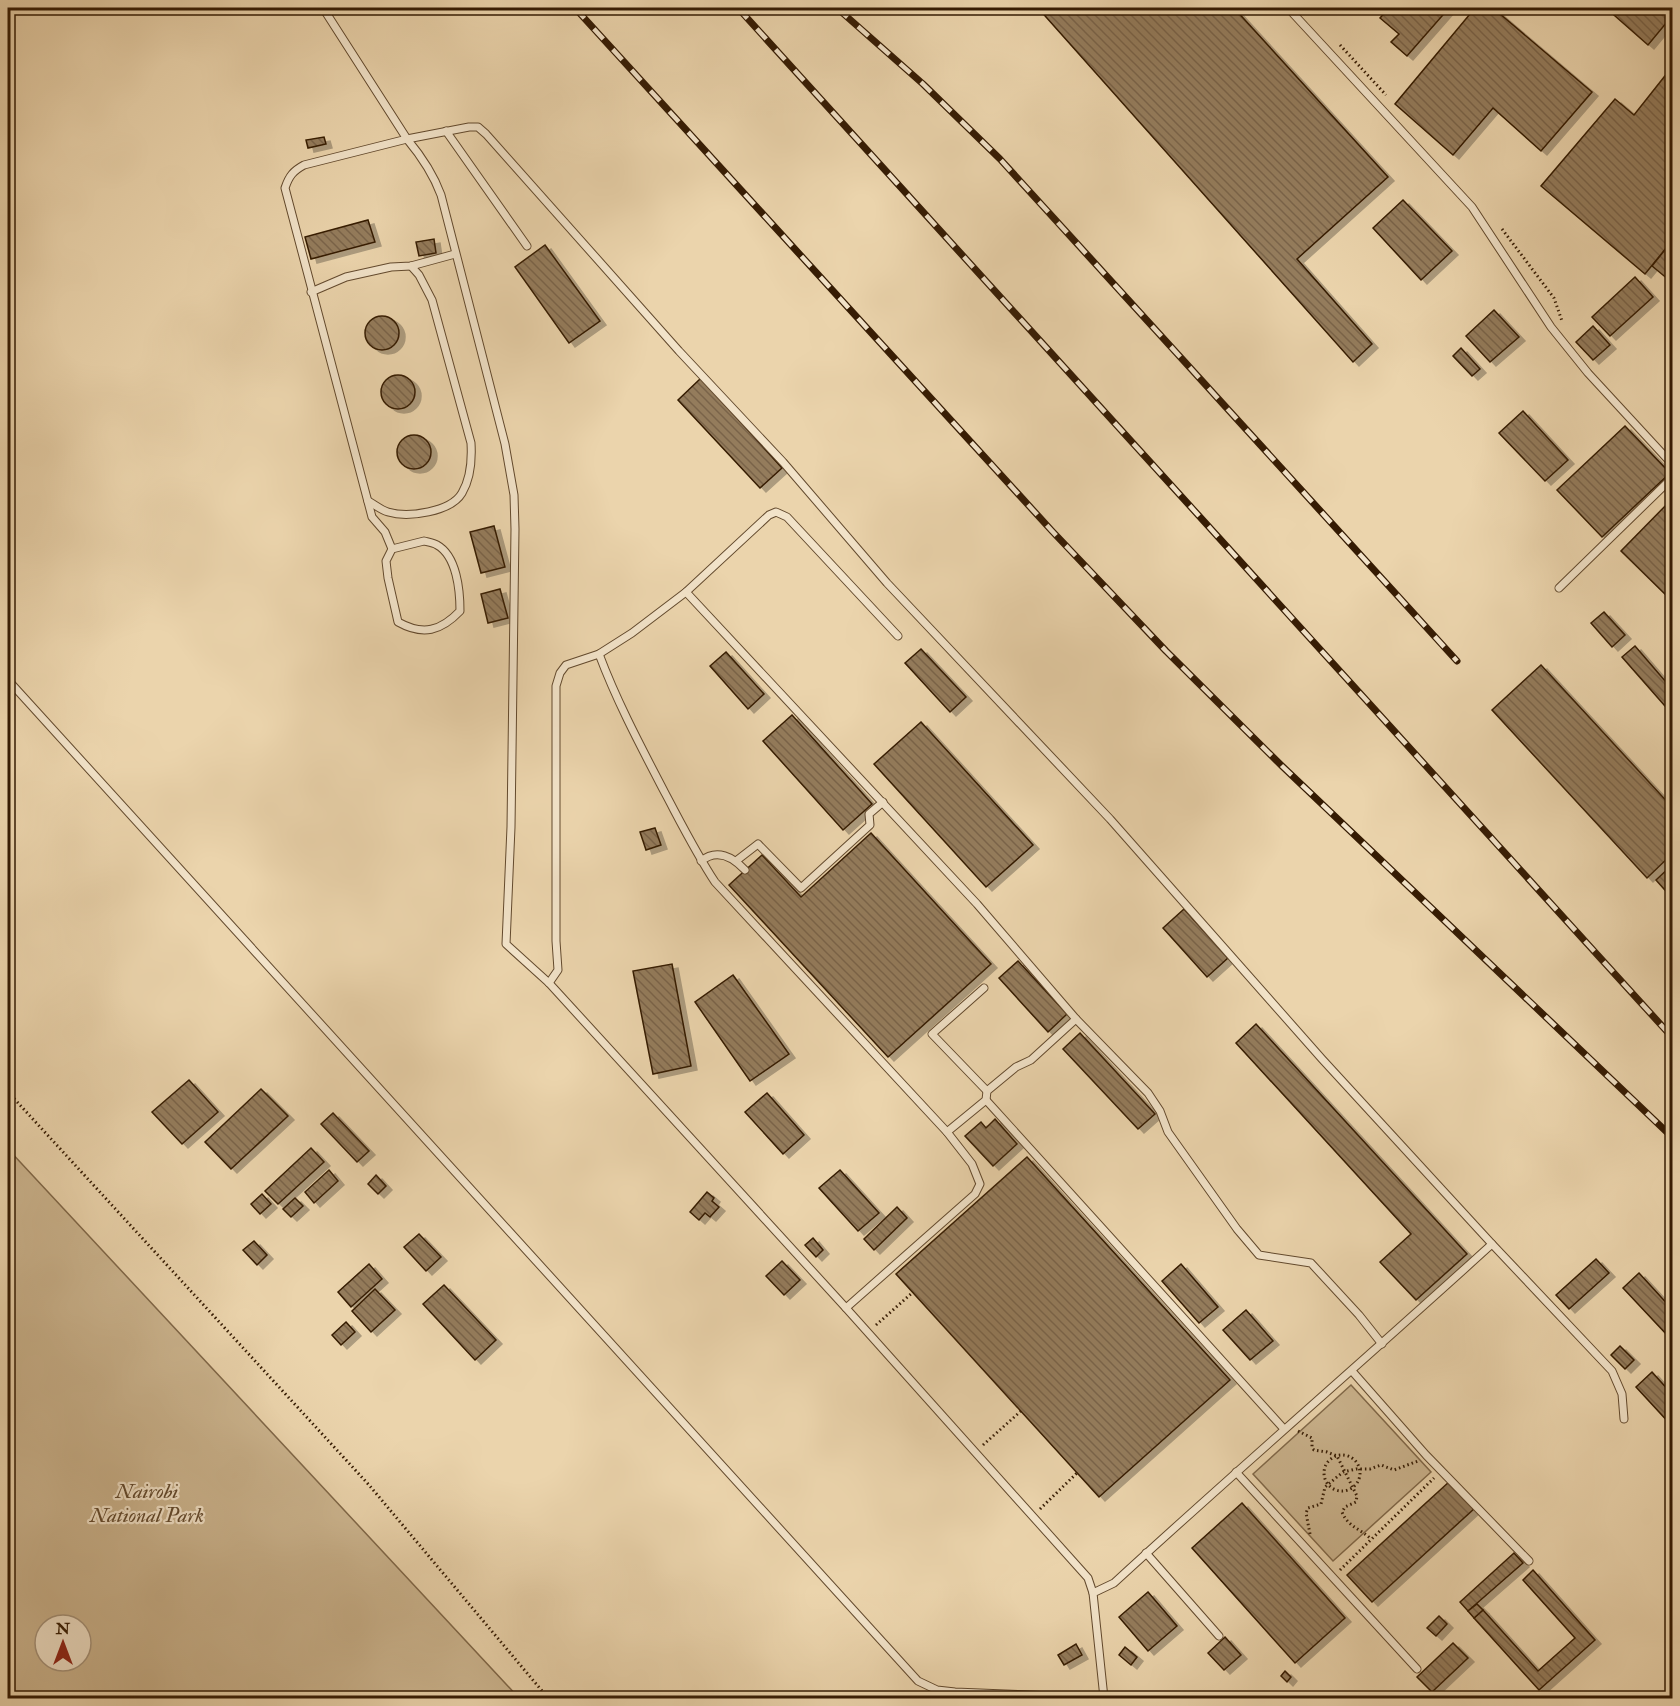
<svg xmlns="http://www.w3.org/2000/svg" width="1680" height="1706" viewBox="0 0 1680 1706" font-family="'IM FELL Double Pica',serif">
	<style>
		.park { fill: #ccb58f; stroke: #806849; stroke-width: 1.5; fill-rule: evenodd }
		.building { fill: url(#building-back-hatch); stroke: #351b03; stroke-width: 1.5; filter: url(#shadow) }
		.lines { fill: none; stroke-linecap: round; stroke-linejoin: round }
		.lane-casing { stroke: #62492d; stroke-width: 9 }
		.path { stroke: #351b03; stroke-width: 3; stroke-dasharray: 1.5 3; stroke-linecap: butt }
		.lane { stroke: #f2e3c9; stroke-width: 7 }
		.rail-casing { stroke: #351b03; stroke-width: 7 }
		.rail { stroke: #f2e3c9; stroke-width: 4.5; stroke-dasharray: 14; stroke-linecap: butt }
		.labels { text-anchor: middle; stroke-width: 4.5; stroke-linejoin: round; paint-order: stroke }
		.park-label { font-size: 21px; font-style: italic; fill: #62492d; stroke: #f2e3c9 }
	</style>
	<defs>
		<pattern id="building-back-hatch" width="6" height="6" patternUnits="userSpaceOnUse" patternTransform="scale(1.5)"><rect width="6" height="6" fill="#947b5b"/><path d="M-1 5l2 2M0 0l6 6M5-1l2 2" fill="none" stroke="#7a6449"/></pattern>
		<filter id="shadow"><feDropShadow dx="6" dy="4" stdDeviation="0" flood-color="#0004"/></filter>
	</defs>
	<rect width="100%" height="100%" fill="#ebd4ac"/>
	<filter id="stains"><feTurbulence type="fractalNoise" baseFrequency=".00333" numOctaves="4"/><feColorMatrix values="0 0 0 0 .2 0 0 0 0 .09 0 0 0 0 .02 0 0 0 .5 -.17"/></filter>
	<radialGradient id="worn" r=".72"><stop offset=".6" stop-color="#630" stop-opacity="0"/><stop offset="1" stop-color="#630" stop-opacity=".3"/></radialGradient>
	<g class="park">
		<path d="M8,1149l511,549h-511zM45,1625h36v36h-36z"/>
		<polygon points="1351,1385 1431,1472 1333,1561 1253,1474"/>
	</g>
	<g class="building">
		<polygon points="1038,8 1234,8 1388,177 1297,259 1372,344 1353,362"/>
		<polygon points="1389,8 1449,8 1407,56 1391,42 1399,34 1380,18"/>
		<polygon points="1475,8 1493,8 1592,92 1541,151 1493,108 1453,155 1395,104"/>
		<polygon points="1606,8 1672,8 1672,16 1648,45"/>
		<polygon points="1672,67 1672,241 1645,274 1541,186 1615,99 1634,115"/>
		<polygon points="324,137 326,144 308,148 306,140"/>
		<polygon points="1403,200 1452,251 1421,280 1373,228"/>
		<polygon points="368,220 375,242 311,259 305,237"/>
		<polygon points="434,239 436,253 419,256 416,242"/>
		<polygon points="1672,241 1672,276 1669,280 1652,266"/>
		<polygon points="545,245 600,321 569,343 515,267"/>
		<polygon points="1635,277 1653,297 1610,336 1592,317"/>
		<polygon points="1494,310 1519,337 1490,362 1466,336"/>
		<circle cx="382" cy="333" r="17"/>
		<polygon points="1593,326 1610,345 1593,360 1576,342"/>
		<polygon points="1461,348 1480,369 1472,376 1453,356"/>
		<circle cx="398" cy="392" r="17"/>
		<polygon points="701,378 782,468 760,488 678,400"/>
		<polygon points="1523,411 1568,460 1545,481 1499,433"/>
		<polygon points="1625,426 1670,473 1602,537 1557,490"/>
		<circle cx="414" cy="452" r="17"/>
		<polygon points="1672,499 1672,601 1621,551"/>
		<polygon points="494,526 505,567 481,573 470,532"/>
		<polygon points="500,589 508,618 488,623 481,594"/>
		<polygon points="1604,612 1625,635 1612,647 1591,623"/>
		<polygon points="1635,646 1672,689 1672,714 1622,657"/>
		<polygon points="921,649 966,697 950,712 905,663"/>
		<polygon points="726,652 764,694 748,709 710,666"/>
		<polygon points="1541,665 1672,807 1672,854 1647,878 1492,710"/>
		<polygon points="792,715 872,804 843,830 763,741"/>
		<polygon points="921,722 1033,845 986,887 874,764"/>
		<polygon points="655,828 661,845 646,850 640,832"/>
		<polygon points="871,833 991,964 888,1057 729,885 762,855 801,897"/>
		<polygon points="1672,865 1672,898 1656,880"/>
		<polygon points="1184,909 1228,958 1207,977 1163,928"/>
		<polygon points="1018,961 1067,1014 1048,1032 999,978"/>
		<polygon points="672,964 691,1066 653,1074 633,971"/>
		<polygon points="733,975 789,1054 750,1081 695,1002"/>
		<polygon points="1256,1024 1467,1254 1416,1300 1380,1262 1411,1234 1236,1043"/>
		<polygon points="1080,1033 1155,1114 1138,1129 1063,1049"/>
		<polygon points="189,1080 218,1112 182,1144 152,1112"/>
		<polygon points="261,1089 288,1116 231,1169 205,1142"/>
		<polygon points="767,1093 804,1135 783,1154 745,1112"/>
		<polygon points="333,1113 369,1151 357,1162 321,1124"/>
		<polygon points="995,1119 1017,1144 993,1166 965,1136 981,1122 986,1128"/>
		<polygon points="311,1148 324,1162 278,1204 265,1191"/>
		<polygon points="1027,1157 1230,1380 1099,1497 896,1274"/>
		<polygon points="329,1170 338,1181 314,1203 305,1192"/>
		<polygon points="840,1170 879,1213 858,1231 819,1188"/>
		<polygon points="376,1175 386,1186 378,1194 368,1184"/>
		<polygon points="707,1192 714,1198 712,1201 719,1207 710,1217 705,1213 699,1220 690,1212"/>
		<polygon points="262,1194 271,1204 260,1214 251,1204"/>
		<polygon points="295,1198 303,1206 291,1217 283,1209"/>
		<polygon points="897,1207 907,1218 874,1250 864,1239"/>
		<polygon points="419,1234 441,1257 426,1271 404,1247"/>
		<polygon points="813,1238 823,1250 816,1257 805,1245"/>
		<polygon points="254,1241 267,1255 257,1265 243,1250"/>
		<polygon points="1596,1259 1609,1273 1569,1309 1556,1295"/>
		<polygon points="782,1261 800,1280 784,1295 766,1276"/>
		<polygon points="369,1264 382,1279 351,1307 338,1292"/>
		<polygon points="1181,1264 1218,1307 1199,1323 1162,1281"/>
		<polygon points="1639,1273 1672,1309 1672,1330 1667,1335 1623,1288"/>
		<polygon points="444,1285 496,1340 475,1360 423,1304"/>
		<polygon points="375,1289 395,1310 371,1332 352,1311"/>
		<polygon points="1246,1310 1273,1341 1250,1360 1223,1330"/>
		<polygon points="346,1322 355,1332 341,1345 332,1335"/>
		<polygon points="1620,1346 1634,1360 1625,1369 1611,1355"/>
		<polygon points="1652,1372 1672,1394 1672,1426 1636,1387"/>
		<polygon points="1450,1481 1475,1508 1372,1602 1347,1575"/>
		<polygon points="1242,1503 1345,1618 1295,1663 1192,1548"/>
		<polygon points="1514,1553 1523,1563 1468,1611 1460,1602"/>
		<polygon points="1533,1570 1595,1640 1539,1690 1474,1618 1483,1610 1538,1671 1575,1638 1523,1580"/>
		<polygon points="1148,1592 1177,1626 1148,1651 1119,1617"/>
		<polygon points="1477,1604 1483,1610 1474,1618 1468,1611"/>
		<polygon points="1439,1616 1447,1624 1436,1636 1427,1628"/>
		<polygon points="1225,1637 1241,1655 1224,1670 1208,1653"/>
		<polygon points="1453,1643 1468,1658 1432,1692 1417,1677"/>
		<polygon points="1076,1644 1082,1655 1064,1665 1058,1655"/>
		<polygon points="1125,1647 1137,1657 1131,1665 1119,1655"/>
		<polygon points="1285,1671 1291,1677 1287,1682 1281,1676"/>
	</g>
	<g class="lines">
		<defs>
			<g id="lane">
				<path d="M323,8l84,131 -103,26c-11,6 -15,11 -19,23l87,329 13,15 7,17"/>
				<polyline points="1288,8 1472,207 1551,327 1588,373 1672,464"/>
				<polyline points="446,131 527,246"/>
				<polyline points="311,292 346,277 391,267 411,266 455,254"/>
				<path d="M368,501c6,3 13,9 20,11 20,6 63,0 74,-19 9,-15 10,-33 9,-50l-39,-143 -13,-25 -8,-9"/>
				<path d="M424,541c4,1 10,2 13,4 20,11 23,46 23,66 -19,20 -37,25 -62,11l-10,-44 -2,-17 6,-12z"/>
				<polyline points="1559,588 1672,478"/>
				<polyline points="686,592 977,904 1076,1019 1148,1093 1160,1111 1168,1132 1237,1229 1259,1255 1311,1263 1359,1315 1382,1344"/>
				<path d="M599,654c18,48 42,93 66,139 16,30 31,60 50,89l232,250 25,32 8,20 -5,10 -129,114"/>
				<polyline points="8,680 918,1681 937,1690 955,1692 1105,1698"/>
				<path d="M701,861c16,-13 32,-4 44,9"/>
				<polyline points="736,861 758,844 801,888 870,825 869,814 883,802"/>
				<polyline points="549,983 558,970 556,941 556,686 560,673 566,665 599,654 632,633 686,592 769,515 776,512 787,517 898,636"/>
				<polyline points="984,988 932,1034 987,1091"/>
				<polyline points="986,1100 1284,1429"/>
				<polyline points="947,1132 986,1100 987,1091 1016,1067 1031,1060 1076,1019"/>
				<polyline points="1352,1371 1426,1455 1529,1561"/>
				<polyline points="1236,1472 1417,1669"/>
				<polyline points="1146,1553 1219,1636"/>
				<path d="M1093,1593l-5,-15 -242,-270 -297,-325 -43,-39 5,-117 4,-298 -1,-34 -9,-51 -64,-249c-8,-22 -19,-38 -34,-56l62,-12h9l8,7 193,217 104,111 104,121 223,236 212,240 170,185 120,127 10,23 2,25"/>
				<path d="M1104,1698l-11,-105 21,-10c125,-115 253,-225 378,-339"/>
			</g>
		</defs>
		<use href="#lane" class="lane-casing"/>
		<g class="path">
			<polyline points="1340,45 1386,95"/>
			<polyline points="1502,229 1554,298 1562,321"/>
			<polyline points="8,1092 369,1485 548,1698"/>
			<polyline points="876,1325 913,1292"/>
			<path d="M1298,1431l14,7v10l2,2 13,2 10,4 20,40 -1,6 -11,5 -3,5c6,15 19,17 29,27"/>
			<polyline points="983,1445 1021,1411"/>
			<circle cx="1342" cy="1473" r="18"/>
			<polyline points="1040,1509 1077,1473"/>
			<polyline points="1310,1534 1306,1513 1308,1508 1321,1504 1325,1487 1343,1472 1356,1469 1370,1469 1381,1465 1394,1470 1418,1461"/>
			<polyline points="1340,1570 1434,1478"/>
		</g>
		<use href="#lane" class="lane"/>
		<defs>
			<g id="rail">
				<polyline points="575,8 1052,531 1166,651 1282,766 1672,1137"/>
				<polyline points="738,8 1672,1037"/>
				<polyline points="837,8 923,84 1000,159 1457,661"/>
			</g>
		</defs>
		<use href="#rail" class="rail-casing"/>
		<use href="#rail" class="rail"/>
	</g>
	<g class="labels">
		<g class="park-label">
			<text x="147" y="1498">Nairobi<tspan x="147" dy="24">National Park</tspan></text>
		</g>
	</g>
	<rect width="1680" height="1706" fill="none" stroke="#ebd4ac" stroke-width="30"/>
	<rect x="9" y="9" width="1662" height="1688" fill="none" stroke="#351b03" stroke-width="3"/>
	<rect x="15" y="15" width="1650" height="1676" fill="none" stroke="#351b03" stroke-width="1.5"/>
	<g transform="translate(63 1643)"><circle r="28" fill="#f2e3c9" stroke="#a6937a" stroke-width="1.5"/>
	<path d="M0-4.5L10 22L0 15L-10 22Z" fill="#8f2418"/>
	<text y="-9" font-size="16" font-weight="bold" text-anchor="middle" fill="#351b03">N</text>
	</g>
	<rect width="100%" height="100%" filter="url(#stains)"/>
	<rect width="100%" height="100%" fill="url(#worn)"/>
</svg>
